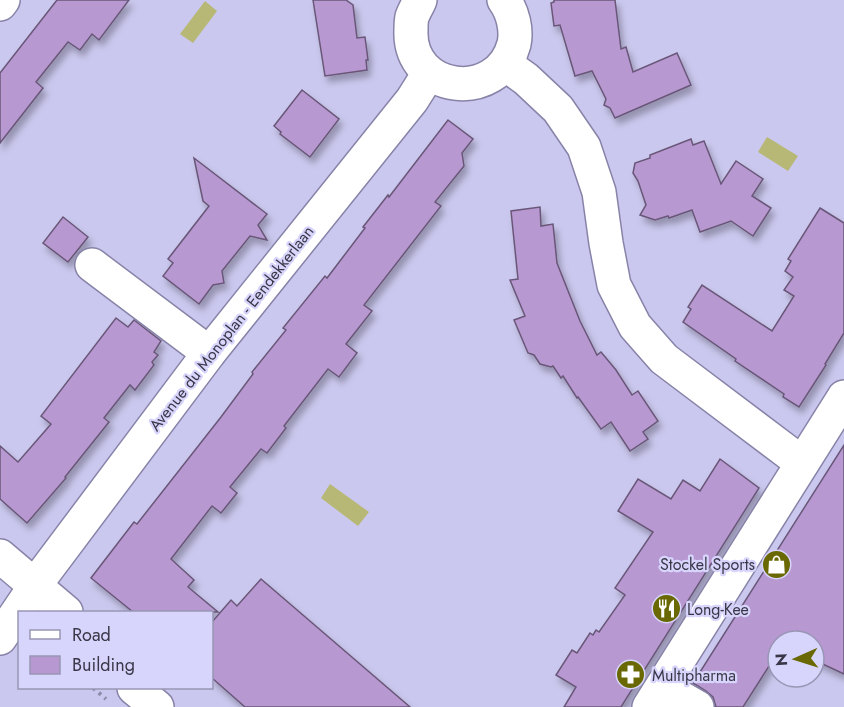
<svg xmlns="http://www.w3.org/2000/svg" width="844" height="707" viewBox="0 0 844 707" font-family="Jost,sans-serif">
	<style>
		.water { fill: #b7b875 }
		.building { fill: #b798d1; stroke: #695778; stroke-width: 1.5; filter: url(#shadow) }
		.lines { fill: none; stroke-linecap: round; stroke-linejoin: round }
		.minor-casing { stroke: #8783a8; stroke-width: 36 }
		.path { stroke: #908dab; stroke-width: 4; stroke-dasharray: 3 4.5; stroke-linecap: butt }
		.minor { stroke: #fff; stroke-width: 33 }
		.labels { text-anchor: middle; stroke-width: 4.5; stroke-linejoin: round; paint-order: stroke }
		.street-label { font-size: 16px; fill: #393747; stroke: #d8d5fd }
		.poi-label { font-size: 16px; fill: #393747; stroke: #d8d5fd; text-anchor: start }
	</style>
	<defs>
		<filter id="shadow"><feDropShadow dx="3.5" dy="6" stdDeviation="3" flood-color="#0004"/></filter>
	</defs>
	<rect width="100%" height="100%" fill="#cbc8ef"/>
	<g class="water">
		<polygon points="205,1 217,11 193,43 180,34"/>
		<polygon points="767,137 798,156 788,171 758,152"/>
		<polygon points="330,484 369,512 358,526 321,498"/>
	</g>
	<g class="building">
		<polygon points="57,0 129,0 99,40 92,34 80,50 68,42 36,82 43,88 0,143 0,73"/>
		<polygon points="313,0 346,0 353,5 357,38 365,37 368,60 366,60 367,70 325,76"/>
		<polygon points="554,0 615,0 621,49 626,47 633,72 677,53 691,85 615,118 610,108 604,105 606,99 592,71 575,76 560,25 554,26 551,3 554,2"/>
		<polygon points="302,90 339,119 310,157 280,134 281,132 274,126"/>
		<polygon points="448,120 473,139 462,153 464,166 435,202 441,206 364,305 372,311 346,344 357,353 339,377 328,369 284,426 286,428 267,453 261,449 230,487 237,493 221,513 212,506 171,559 194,580 188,587 218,612 133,612 91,578 134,522 137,524 221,417 253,374 252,372 286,330 283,328 325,276 327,278 365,228 363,227 388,195 389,197"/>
		<polygon points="691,139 693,145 704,141 721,184 736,161 763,179 752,196 771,208 753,236 731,221 700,232 692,210 669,218 668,216 655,220 640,215 646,205 638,181 633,173 635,163 650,158 650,155"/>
		<polygon points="194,158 267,214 258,225 267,240 250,236 222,271 224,283 213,285 199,304 163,276 173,263 168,259 209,206 203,201"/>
		<polygon points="540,207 541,226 553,224 557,263 580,321 597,355 601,352 616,370 632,395 638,391 658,421 643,432 648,439 630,451 611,422 601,429 578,397 577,398 563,376 561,378 553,366 551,367 540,364 534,355 528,353 514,320 525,316 510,280 518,279 511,211"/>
		<polygon points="820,208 844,223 844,333 825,364 826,365 799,407 783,397 784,394 735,361 736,359 683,322 691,309 688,307 702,285 772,331 794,296 784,290 793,277 785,271 791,261 788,259"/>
		<polygon points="63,217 88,237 68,262 43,243"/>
		<polygon points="116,318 128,327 134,320 161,341 154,352 158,355 152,362 154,365 135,390 130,385 104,418 109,422 65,477 66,478 27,523 0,499 0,446 18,462 51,424 41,416"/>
		<polygon points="844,445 844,674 814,660 814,641 778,641 778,652 743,707 716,707 713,697 706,691 693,683"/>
		<polygon points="720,459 759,488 621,707 564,707 576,687 556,675 572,650 577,653 590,633 593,635 596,630 599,632 625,595 615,588 653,532 618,511 638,479 671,499 683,480 700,491"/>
		<polygon points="261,579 410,707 245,707 212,678 212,622 231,600 237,606"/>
	</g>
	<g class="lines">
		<defs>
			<g id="minor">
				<path d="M420,0c-2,5 -6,11 -8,17 -1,4 -1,9 -1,13 -3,63 87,74 103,14 3,-14 -1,-32 -10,-44"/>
				<polyline points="0,4 3,0"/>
				<polyline points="505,64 526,79 558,109 584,147 599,192 606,243 614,285 635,326 664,359 802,463"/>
				<polyline points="92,265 209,353"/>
				<polyline points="0,556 66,612"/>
				<polyline points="0,638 44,573 209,353 412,100 429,73"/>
				<polyline points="662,687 697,707"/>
				<polyline points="134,688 157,707"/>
				<polyline points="649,707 844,397"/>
			</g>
		</defs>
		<use href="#minor" class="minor-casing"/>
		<polyline class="path" points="93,688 106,699"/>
		<use href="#minor" class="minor"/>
	</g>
	<defs>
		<symbol id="shop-disc" viewBox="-11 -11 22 22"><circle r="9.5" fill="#696803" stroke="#d8d5fd"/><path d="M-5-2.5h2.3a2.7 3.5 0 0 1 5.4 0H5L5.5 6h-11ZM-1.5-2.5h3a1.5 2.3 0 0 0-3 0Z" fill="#fff"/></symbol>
		<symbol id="restaurant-disc" viewBox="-11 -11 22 22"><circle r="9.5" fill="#696803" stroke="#d8d5fd"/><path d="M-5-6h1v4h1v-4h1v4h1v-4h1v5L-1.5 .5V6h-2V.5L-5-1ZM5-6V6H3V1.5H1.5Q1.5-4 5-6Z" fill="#fff"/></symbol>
		<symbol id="pharmacy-disc" viewBox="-11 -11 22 22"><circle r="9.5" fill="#696803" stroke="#d8d5fd"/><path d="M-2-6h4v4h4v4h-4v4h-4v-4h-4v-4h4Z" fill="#fff"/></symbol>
	</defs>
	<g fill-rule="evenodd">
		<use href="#shop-disc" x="760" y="548" width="33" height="33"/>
		<use href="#restaurant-disc" x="650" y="592" width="33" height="33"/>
		<use href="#pharmacy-disc" x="614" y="658" width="33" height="33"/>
	</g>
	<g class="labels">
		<g class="street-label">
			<text transform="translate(231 328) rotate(-52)" y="6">Avenue du Monoplan - Eendekkerlaan</text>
		</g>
		<g class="poi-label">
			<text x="755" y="570" text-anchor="end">Stockel Sports</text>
			<text x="687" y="615">Long-Kee</text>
			<text x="652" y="681">Multipharma</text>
		</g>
	</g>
	<rect x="18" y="611" width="195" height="78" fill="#d8d5fd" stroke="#9896b4" stroke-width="1.5"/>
	<rect x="30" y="630" width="30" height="9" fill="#ffffff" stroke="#9896b4" stroke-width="1.5"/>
	<text x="72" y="641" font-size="18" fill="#393747">Road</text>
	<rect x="30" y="656" width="30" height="18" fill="#b798d1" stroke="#9896b4" stroke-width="1.5"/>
	<text x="72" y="671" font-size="18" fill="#393747">Building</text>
	<g transform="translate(796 659) rotate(267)"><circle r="28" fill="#d8d5fd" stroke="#9896b4" stroke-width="1.5"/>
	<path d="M0-4.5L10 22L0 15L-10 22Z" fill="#696803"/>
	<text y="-9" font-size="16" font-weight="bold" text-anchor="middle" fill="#393747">N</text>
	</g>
</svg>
